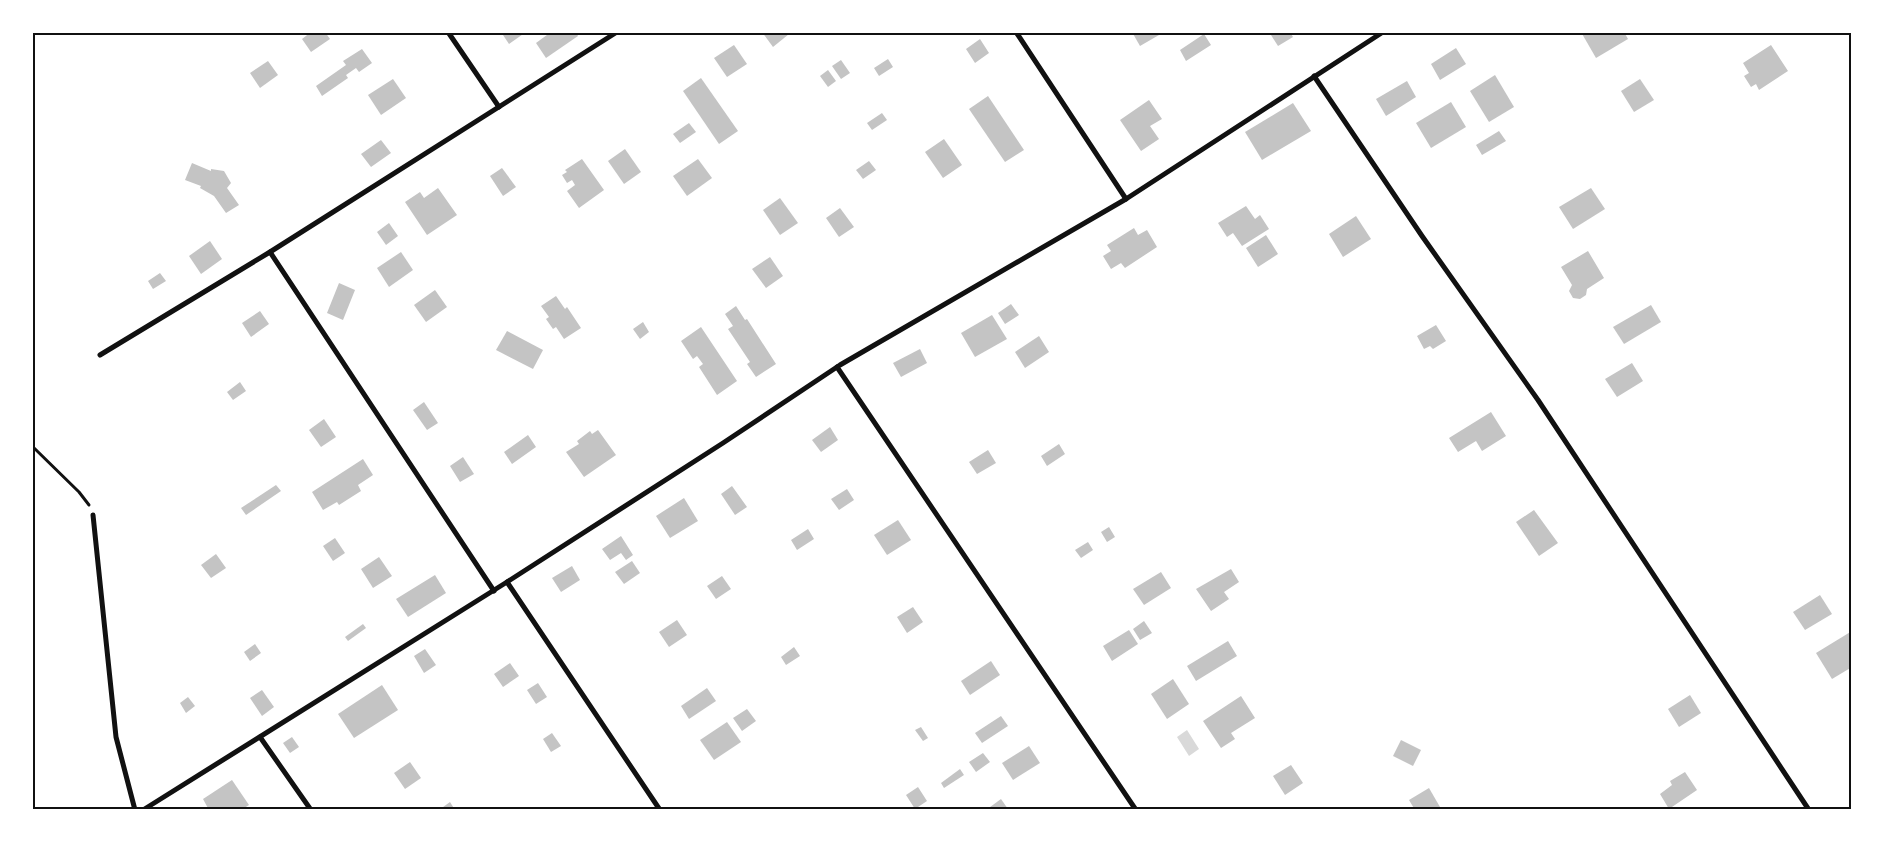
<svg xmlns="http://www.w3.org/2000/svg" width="1884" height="842" viewBox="0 0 1884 842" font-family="'Space Grotesk',sans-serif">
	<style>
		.water { fill: #d9d9d9 }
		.building { fill: #c4c4c4 }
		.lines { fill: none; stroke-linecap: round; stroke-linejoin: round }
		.path { stroke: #111; stroke-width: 3 }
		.minor { stroke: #111; stroke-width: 5 }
		.neatline { fill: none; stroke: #111; stroke-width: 2 }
	</style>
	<rect width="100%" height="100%" fill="#fff"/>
	<polygon class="water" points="1187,730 1199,749 1189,756 1177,737"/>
	<g class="building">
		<polygon points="311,32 325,32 330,39 311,52 302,39"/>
		<polygon points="501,32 526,32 509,44"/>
		<polygon points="551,32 576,32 578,36 546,58 536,43"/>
		<polygon points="762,32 788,32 789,34 773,47"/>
		<polygon points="1132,32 1158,32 1159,35 1140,46"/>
		<polygon points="1269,32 1290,32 1293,37 1278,46"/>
		<polygon points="1581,32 1624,32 1628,39 1596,58"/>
		<polygon points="1204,34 1211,45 1186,61 1180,50"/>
		<polygon points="980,39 989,53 975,63 966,49"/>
		<polygon points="734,45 747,64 727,77 714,58"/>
		<polygon points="1771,45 1788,71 1759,90 1756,84 1751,87 1744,76 1749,73 1743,63"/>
		<polygon points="1456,48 1466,64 1440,80 1431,64"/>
		<polygon points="362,49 372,63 359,72 356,68 346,75 348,78 322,96 316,86 346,65 343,61"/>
		<polygon points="888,59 893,67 879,76 874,68"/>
		<polygon points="841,60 850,73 841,79 832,66"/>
		<polygon points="268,61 278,75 260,88 250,73"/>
		<polygon points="828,70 836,81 828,87 820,76"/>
		<polygon points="1495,75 1514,107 1489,122 1470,91"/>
		<polygon points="701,78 738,131 719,144 683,91"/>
		<polygon points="393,79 406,98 381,115 368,95"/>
		<polygon points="1640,79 1654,100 1634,112 1621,91"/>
		<polygon points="1407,81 1416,97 1386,116 1376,99"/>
		<polygon points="988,96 1024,150 1005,162 969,109"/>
		<polygon points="1149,100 1162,119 1150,126 1159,139 1141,151 1120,120"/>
		<polygon points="1451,102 1466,127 1431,148 1416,123"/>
		<polygon points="1293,103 1311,131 1262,160 1245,132"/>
		<polygon points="882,113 887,120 872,130 867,123"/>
		<polygon points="689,123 696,132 680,143 673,134"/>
		<polygon points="1499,131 1506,141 1482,155 1476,145"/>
		<polygon points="944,139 962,165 943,178 925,152"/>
		<polygon points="381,140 391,153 371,167 361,154"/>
		<polygon points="625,149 641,172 624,184 608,161"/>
		<polygon points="582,159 604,190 579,208 567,191 575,185 572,180 567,183 562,175 567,172 565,170"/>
		<polygon points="698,159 712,178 687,196 673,176"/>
		<polygon points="869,161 876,170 863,179 856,170"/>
		<polygon points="192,163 211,171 211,169 224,171 231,183 227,188 239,205 226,213 214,196 200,188 201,186 185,180"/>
		<polygon points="502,168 516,187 503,196 490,176"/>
		<polygon points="438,188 457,215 427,235 405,202 420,192 424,198"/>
		<polygon points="1591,188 1605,209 1573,229 1559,207"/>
		<polygon points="780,198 798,223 780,235 763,210"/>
		<polygon points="1246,206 1255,219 1260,215 1269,229 1242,246 1233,233 1227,237 1218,223"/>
		<polygon points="840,208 854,227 839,237 826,218"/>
		<polygon points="1356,216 1371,239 1343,257 1329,234"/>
		<polygon points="389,223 398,236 386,245 377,232"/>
		<polygon points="1134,228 1138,235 1147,230 1157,247 1125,268 1121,263 1111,269 1103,256 1111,251 1107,245"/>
		<polygon points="1266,235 1278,254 1258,267 1246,248"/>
		<polygon points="210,241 222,259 201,274 189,256"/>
		<polygon points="1588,251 1604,278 1587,289 1586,295 1580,299 1573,298 1569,291 1572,285 1561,267"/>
		<polygon points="401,252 413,270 389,287 377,268"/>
		<polygon points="770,257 783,276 766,288 752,269"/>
		<polygon points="160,273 166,281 153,289 148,281"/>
		<polygon points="339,283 355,290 343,320 327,313"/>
		<polygon points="435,290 447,307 426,322 414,305"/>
		<polygon points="556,296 565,309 567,307 581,328 564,339 556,327 553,329 546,319 549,317 541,306"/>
		<polygon points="1011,304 1019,315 1005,324 998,313"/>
		<polygon points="1651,305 1661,322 1624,344 1613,327"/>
		<polygon points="736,306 745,320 747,319 776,364 756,377 747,364 750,362 728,329 733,326 725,314"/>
		<polygon points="260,311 269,324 251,337 242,323"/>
		<polygon points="992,315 1007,339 975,357 961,333"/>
		<polygon points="643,322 649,332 640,339 633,329"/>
		<polygon points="1436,325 1446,341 1433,349 1430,346 1424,349 1417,336"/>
		<polygon points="701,327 737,381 717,395 699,367 703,364 697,356 693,359 681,341"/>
		<polygon points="507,331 543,350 533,369 496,350"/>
		<polygon points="1039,336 1049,352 1025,368 1015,352"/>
		<polygon points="920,349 927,363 901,377 893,363"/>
		<polygon points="1632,363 1643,381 1617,397 1605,379"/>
		<polygon points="240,382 246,391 233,400 227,392"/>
		<polygon points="424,402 438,423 427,430 413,410"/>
		<polygon points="1491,412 1506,436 1482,451 1476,441 1458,452 1449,438"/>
		<polygon points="324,419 336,437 321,447 309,430"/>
		<polygon points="830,427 838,440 821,452 812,440"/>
		<polygon points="598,430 616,455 584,477 566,452 579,444 577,441 590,431 592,434"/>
		<polygon points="528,435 536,447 512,464 504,452"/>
		<polygon points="1059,444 1065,454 1047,466 1041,456"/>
		<polygon points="988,450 996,463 977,474 969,462"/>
		<polygon points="463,457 474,474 460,482 450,466"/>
		<polygon points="363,459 373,475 358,485 361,491 339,505 337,502 323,510 312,492"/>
		<polygon points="276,485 281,491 246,515 241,508"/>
		<polygon points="732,486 747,507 735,515 721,494"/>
		<polygon points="847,489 854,500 839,510 831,499"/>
		<polygon points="684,498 698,521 670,538 656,516"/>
		<polygon points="1534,510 1558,543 1539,556 1516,522"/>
		<polygon points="898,520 911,540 887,555 874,535"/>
		<polygon points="1109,527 1115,537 1107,542 1101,532"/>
		<polygon points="808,529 814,539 797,550 791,540"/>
		<polygon points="621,536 633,555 626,560 621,553 610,560 602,549"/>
		<polygon points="335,538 345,553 333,561 323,546"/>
		<polygon points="1088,542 1093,550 1081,558 1075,550"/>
		<polygon points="216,554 226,568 211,578 201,565"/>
		<polygon points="379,557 392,576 373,588 361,569"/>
		<polygon points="632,561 640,573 624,584 615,572"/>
		<polygon points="572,566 580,580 561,592 552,578"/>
		<polygon points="1231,569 1239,582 1224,592 1229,599 1211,611 1196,589"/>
		<polygon points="1161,572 1171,588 1144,605 1133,589"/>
		<polygon points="435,575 446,593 408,617 396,599"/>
		<polygon points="722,576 731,589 716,599 707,586"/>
		<polygon points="1820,595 1832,614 1805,630 1793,612"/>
		<polygon points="913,607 923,622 907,633 897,617"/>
		<polygon points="677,620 687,635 669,647 659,632"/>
		<polygon points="1144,621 1152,633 1140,640 1133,629"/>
		<polygon points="363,624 366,628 348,641 345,637"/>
		<polygon points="1129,630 1138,644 1112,661 1103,646"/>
		<polygon points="1852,631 1852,667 1832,679 1816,653"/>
		<polygon points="1228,641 1237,656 1196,681 1187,666"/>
		<polygon points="255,644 261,653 250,661 244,652"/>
		<polygon points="794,647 800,656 786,665 781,657"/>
		<polygon points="425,649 436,665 424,673 414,656"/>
		<polygon points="991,661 1000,675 970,695 961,681"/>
		<polygon points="510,663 519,676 503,687 494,674"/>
		<polygon points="1173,679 1189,704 1167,719 1151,694"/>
		<polygon points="538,683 547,697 536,704 527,690"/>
		<polygon points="382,685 398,710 354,738 338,714"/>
		<polygon points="707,688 716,701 689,719 681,706"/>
		<polygon points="262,690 274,707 262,716 250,698"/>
		<polygon points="1690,695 1701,713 1679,727 1668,709"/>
		<polygon points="1241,696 1255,718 1231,733 1235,739 1221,748 1203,721"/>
		<polygon points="188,697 195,706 186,713 180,703"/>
		<polygon points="747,709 756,721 742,731 733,718"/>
		<polygon points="1001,716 1008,726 982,743 975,733"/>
		<polygon points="727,722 741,742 714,760 700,740"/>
		<polygon points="921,727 928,738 923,741 915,730"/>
		<polygon points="552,733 561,746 551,752 543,739"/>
		<polygon points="292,737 299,747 290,753 283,743"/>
		<polygon points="1401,740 1421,750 1413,766 1393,756"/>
		<polygon points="1029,746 1040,763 1013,780 1002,763"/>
		<polygon points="983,753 990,762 976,772 969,762"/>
		<polygon points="410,762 421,778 405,789 394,773"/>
		<polygon points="1291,765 1303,783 1285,795 1273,776"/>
		<polygon points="960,769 964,775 944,788 941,783"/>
		<polygon points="1685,772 1697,790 1669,809 1660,794 1672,785 1670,781"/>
		<polygon points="232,780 249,805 241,810 209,810 203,799"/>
		<polygon points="918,787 927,801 915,809 906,795"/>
		<polygon points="1429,788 1440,807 1435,810 1415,810 1409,800"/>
		<polygon points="1001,799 1008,809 1007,810 986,810"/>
		<polygon points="450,802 455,810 439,810"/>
	</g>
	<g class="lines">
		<polyline class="path" points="32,446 79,492 89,505"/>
		<g class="minor">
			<polyline points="448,32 499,107"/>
			<polyline points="1016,32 1126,199"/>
			<polyline points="1314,76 1422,236 1538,400 1809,810"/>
			<polyline points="270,252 494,591"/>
			<polyline points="100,355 270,252 617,32"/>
			<polyline points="837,367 1136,810"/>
			<polyline points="93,515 116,737 135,810"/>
			<polyline points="507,582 660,810"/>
			<polyline points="260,737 311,810"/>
			<polyline points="143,810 507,582 723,443 840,365 1126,199 1383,32"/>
		</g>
	</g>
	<rect width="1884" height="842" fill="none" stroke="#ffffff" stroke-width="68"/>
	<rect x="34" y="34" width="1816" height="774" class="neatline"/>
</svg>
